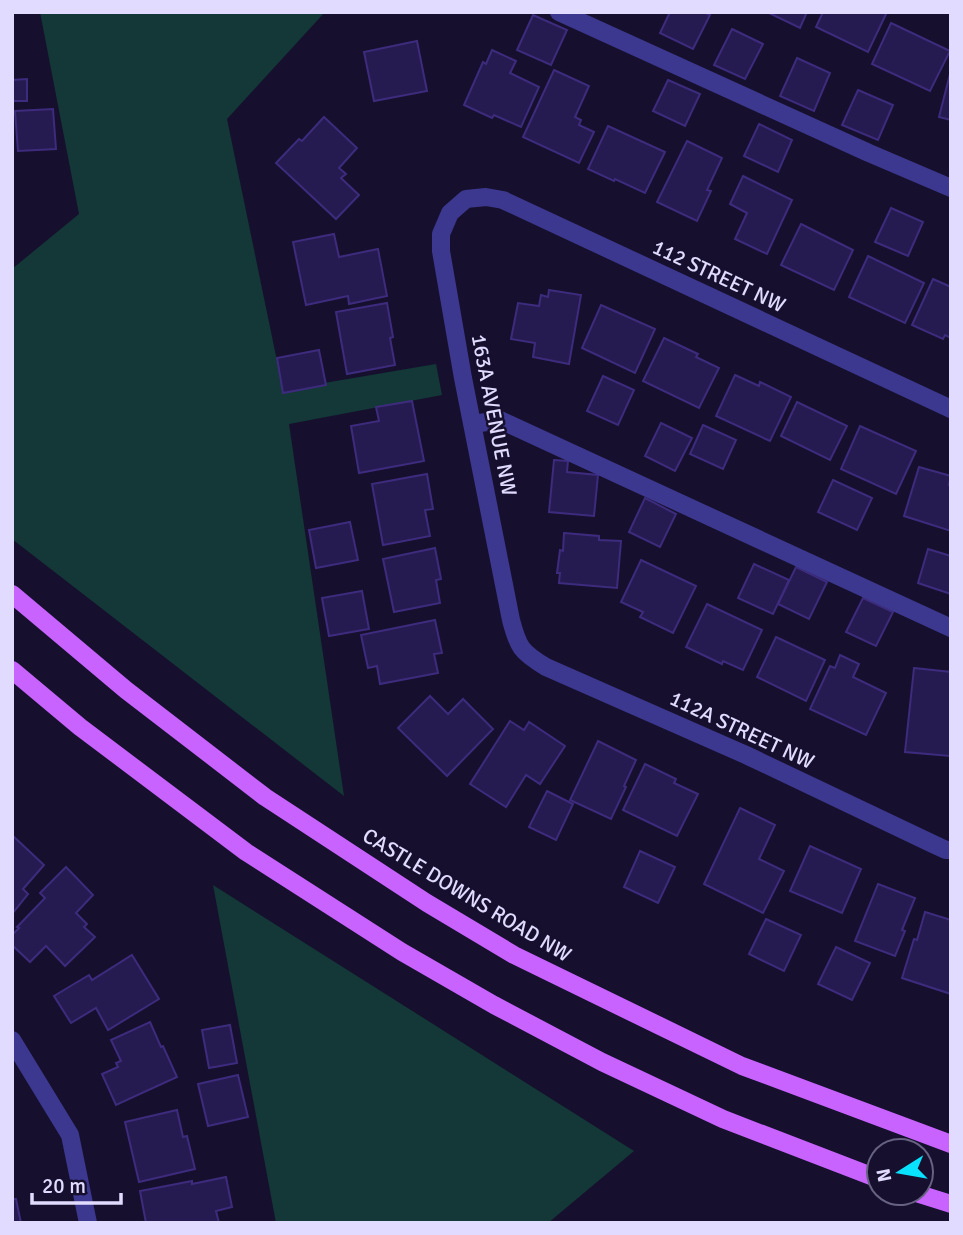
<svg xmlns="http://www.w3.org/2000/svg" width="963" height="1235" viewBox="0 0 963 1235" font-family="Signika,sans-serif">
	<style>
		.green { fill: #133837 }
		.building { fill: #261b50; stroke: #3d2b7d; stroke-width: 2 }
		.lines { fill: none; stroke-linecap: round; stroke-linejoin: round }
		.minor { stroke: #3d388f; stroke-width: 18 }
		.major { stroke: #c863ff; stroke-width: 18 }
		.labels { text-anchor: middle; stroke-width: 5; stroke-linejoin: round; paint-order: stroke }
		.street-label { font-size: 21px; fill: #e1dcff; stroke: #16102e }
	</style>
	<rect width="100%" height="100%" fill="#16102e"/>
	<g class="green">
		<polygon points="40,12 325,12 227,119 283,390 436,364 442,395 289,424 344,796 12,539 12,269 79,214"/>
		<polygon points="213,885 634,1151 548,1223 276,1223"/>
	</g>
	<g class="building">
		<polygon points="670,12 704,12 710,15 693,49 660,33"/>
		<polygon points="767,12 807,12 800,28"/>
		<polygon points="823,12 887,12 868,52 816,27"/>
		<polygon points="533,15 567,30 551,65 517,50"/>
		<polygon points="891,23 950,51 930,91 872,64"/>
		<polygon points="732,29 763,44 745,79 714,65"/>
		<polygon points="417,41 427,91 374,101 364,52"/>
		<polygon points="492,50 516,61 510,73 539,87 521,127 494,115 492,118 464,105 483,62 486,64"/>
		<polygon points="797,58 830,73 814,111 780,96"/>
		<polygon points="554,70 589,86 575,117 581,120 579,125 594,132 579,163 523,137"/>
		<polygon points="951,70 951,120 939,117"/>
		<polygon points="27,79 27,101 12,101 12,80"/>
		<polygon points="668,80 700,94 685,126 653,111"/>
		<polygon points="858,90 893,105 878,140 842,125"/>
		<polygon points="53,109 56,149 18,151 15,111"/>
		<polygon points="324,117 357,148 339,168 346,174 341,178 359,195 336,219 276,163 299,139 302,141"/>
		<polygon points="759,124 792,140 778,172 744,156"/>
		<polygon points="608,126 665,152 645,193 615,179 614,181 588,169"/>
		<polygon points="687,141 722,158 707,190 711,191 697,221 657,202"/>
		<polygon points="743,176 792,200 767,254 735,239 747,213 730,204"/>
		<polygon points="891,208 923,222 908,256 875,242"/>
		<polygon points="801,224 853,250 834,290 781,265"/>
		<polygon points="334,234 339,257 378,249 387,296 349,304 348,296 306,305 293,242"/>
		<polygon points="868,256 924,283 905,323 849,297"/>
		<polygon points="933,279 951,287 951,338 945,335 943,339 912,325"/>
		<polygon points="549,290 581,295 569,364 533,357 535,343 511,339 518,303 539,306 541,295 548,297"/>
		<polygon points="387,303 393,337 390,338 395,365 347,374 336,312"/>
		<polygon points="601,305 655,329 635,373 582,348"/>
		<polygon points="664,338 698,354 696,357 719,368 699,408 643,381"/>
		<polygon points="319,350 326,385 283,393 277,358"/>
		<polygon points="735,375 759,386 760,382 791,397 770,441 716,416"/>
		<polygon points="603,376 634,390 618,425 587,411"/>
		<polygon points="412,401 424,461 359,473 351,426 379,421 376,407"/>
		<polygon points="797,402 847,426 830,460 781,436"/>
		<polygon points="661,423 692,438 675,471 645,456"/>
		<polygon points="703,425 736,440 723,469 690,454"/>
		<polygon points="860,426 916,451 896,494 841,469"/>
		<polygon points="554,460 568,461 567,472 598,475 594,516 549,512"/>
		<polygon points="919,467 951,476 949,485 951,486 951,531 904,516"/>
		<polygon points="427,474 433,509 425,510 430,536 383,545 372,484"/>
		<polygon points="833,480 872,498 857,530 818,512"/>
		<polygon points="645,498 676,514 660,547 629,532"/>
		<polygon points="350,522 358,560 316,568 309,530"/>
		<polygon points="564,533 599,536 599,540 621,541 617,588 559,583 560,573 557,573 560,550 563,551"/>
		<polygon points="435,548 441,579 436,580 440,603 394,612 383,559"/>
		<polygon points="928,549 951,556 951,594 918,583"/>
		<polygon points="641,560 696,586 673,633 640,617 643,612 621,602"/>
		<polygon points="754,564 789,580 773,614 738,598"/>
		<polygon points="796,567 827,582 809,619 778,604"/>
		<polygon points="362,591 369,629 329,636 322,598"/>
		<polygon points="863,598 893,612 876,646 846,632"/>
		<polygon points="707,604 762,630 743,670 723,661 722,664 686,647"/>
		<polygon points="435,620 442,653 434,654 438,673 380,684 377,666 368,668 361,635"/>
		<polygon points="776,637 825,660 806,701 757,677"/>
		<polygon points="840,655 859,664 853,677 886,693 866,735 810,709 830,666 835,668"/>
		<polygon points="914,668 951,672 950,756 905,752"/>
		<polygon points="430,696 448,714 463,699 493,729 447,776 398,728"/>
		<polygon points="510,721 524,730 529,722 565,746 540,784 526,775 506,807 470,784"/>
		<polygon points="598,741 636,760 624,786 626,787 611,819 570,800"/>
		<polygon points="645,764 676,779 674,783 698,794 677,836 623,810"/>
		<polygon points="547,791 573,804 556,840 529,827"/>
		<polygon points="740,808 775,825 759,859 784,871 763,913 704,884"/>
		<polygon points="12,835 44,865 23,889 28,894 12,914"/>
		<polygon points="810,846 861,869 842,913 790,891"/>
		<polygon points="640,851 675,867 658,903 624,887"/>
		<polygon points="66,867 93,895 76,913 87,924 84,927 95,937 65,966 46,946 30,962 12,945 12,935 19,928 17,927 45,898 40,893"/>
		<polygon points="878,884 915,898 902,930 905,931 895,956 855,941"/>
		<polygon points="925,912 951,920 951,994 902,978 914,939 917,940"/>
		<polygon points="766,919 801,935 784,971 749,954"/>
		<polygon points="836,947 870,963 852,1000 818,984"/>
		<polygon points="132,955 159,999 108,1030 96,1008 71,1023 54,996 89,975 92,980"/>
		<polygon points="150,1022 161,1047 163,1046 177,1077 116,1105 102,1074 118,1067 116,1063 121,1061 111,1040"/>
		<polygon points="230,1025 237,1063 209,1068 202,1030"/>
		<polygon points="238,1075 248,1117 208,1126 198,1084"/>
		<polygon points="177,1110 183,1137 187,1136 195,1169 139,1182 125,1122"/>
		<polygon points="226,1177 232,1207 216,1211 219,1223 146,1223 140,1191 192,1181 192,1184"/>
		<polygon points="12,1199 16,1199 21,1223 12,1223"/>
	</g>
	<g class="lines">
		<g class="minor">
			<polyline points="559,12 869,153 951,188"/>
			<path d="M951,409l-448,-209 -17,-3 -20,2 -16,14 -9,21v17l22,127 48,242c7,27 10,32 35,47l200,88 187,89 13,6h5"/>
			<polyline points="473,424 500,420 951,628"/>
			<polyline points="12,1040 70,1135 88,1223"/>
		</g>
		<g class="major">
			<polyline points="12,594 126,690 265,797 427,903 514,955 742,1066 951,1144"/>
			<polyline points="12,670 80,727 246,852 402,952 494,1005 602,1062 723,1119 879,1179"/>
			<polyline points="916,1193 951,1204"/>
		</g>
	</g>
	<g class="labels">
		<g class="street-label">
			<text transform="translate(719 276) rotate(25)" y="7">112 STREET NW</text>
			<text transform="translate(494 415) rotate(79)" y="7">163A AVENUE NW</text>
			<text transform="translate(742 730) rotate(25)" y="7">112A STREET NW</text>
			<text transform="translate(467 895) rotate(31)" y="7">CASTLE DOWNS ROAD NW</text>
		</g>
	</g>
	<rect width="963" height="1235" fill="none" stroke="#e1dcff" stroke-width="28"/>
	<g transform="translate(900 1172) rotate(259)"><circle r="33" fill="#16102e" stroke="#676282" stroke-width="2"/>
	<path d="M0-5L12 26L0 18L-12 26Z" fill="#08e2ff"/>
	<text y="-10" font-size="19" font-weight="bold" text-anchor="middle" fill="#e1dcff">N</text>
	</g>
	<path d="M32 1193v10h89v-10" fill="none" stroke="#e1dcff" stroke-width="3.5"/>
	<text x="42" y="1193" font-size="21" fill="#e1dcff" stroke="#16102e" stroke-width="5" paint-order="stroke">20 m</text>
</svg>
